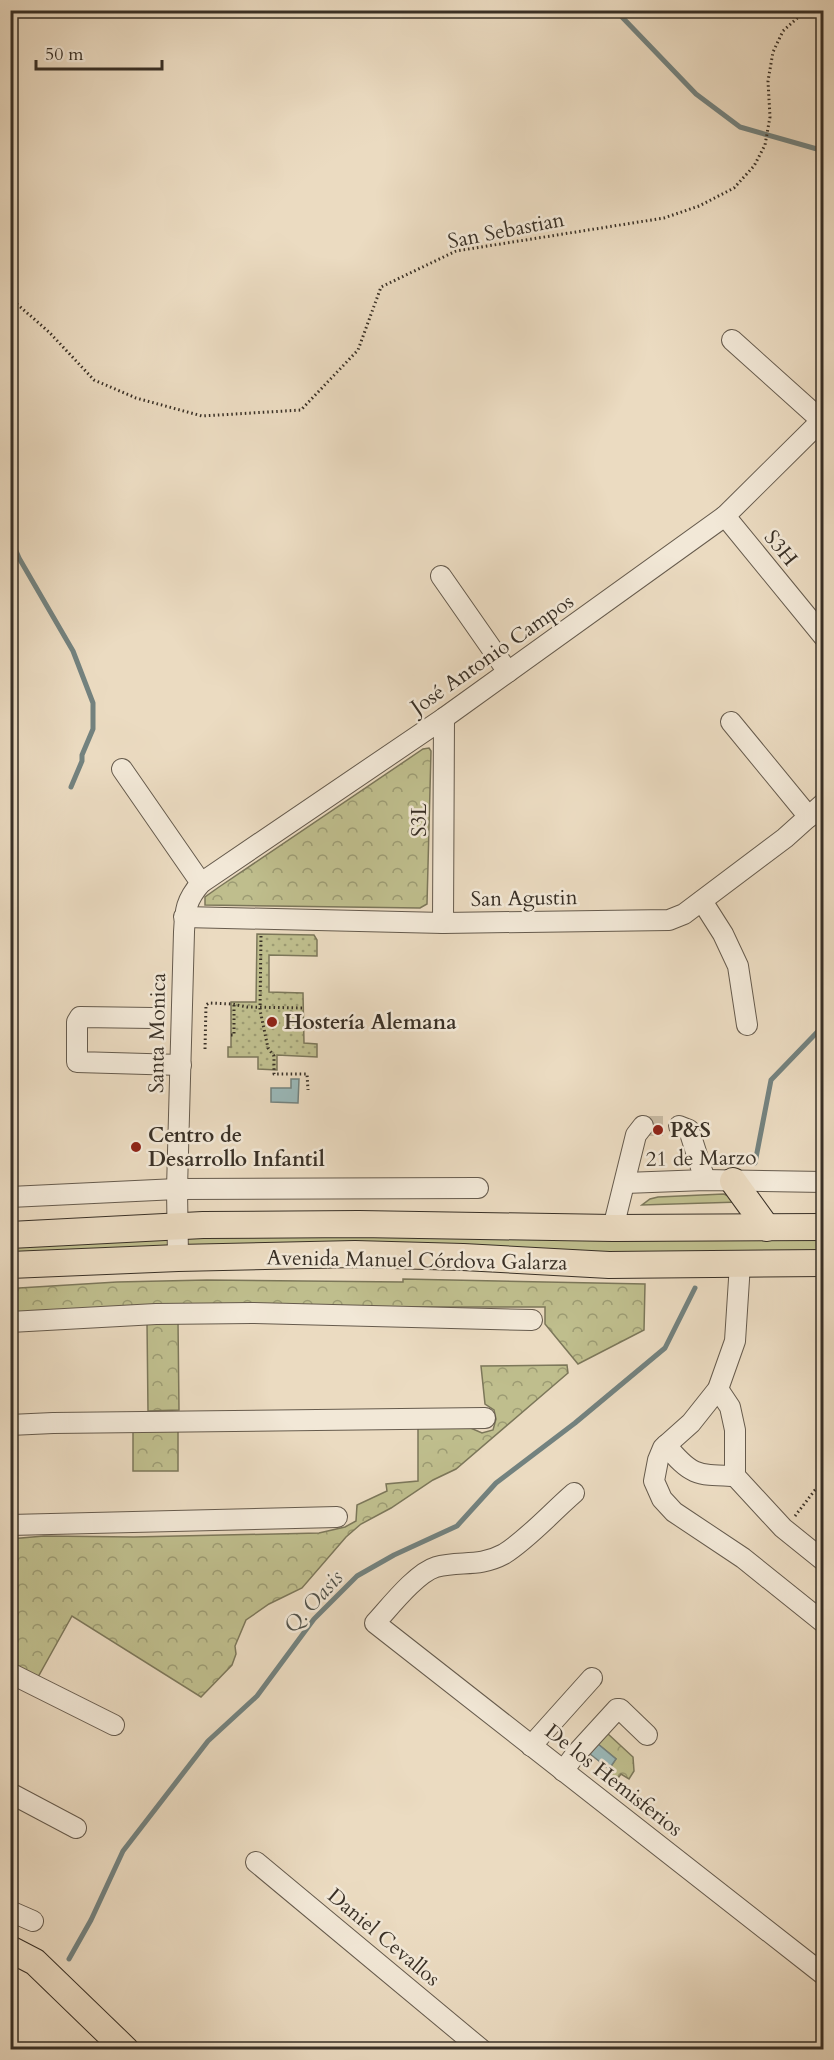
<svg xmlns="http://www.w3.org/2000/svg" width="834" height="2060" viewBox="0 0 834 2060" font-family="Cardo,serif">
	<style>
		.grass { fill: #bfbe8d; stroke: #7c775a; stroke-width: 1.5 }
		.park { fill: url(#park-crowns); stroke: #7c775a; stroke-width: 1.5 }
		.garden { fill: url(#garden-dots); stroke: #7c775a; stroke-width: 1.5 }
		.water { fill: #9ab9ba; stroke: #73827f; stroke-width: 1.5 }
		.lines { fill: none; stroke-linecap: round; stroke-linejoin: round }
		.stream { stroke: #73827f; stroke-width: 5 }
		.minor-tunnel { stroke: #c7b9a2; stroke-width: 20; stroke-dasharray: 20 10; stroke-linecap: butt }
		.minor-casing { stroke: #665b4d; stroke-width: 22 }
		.major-casing { stroke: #393026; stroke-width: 28 }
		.path { stroke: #393026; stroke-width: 3; stroke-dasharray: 1.5 3; stroke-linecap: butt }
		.minor { stroke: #f2e8d7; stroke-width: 20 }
		.major { stroke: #ebdbc1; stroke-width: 26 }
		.poi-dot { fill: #8f2418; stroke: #f2e8d7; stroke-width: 2 }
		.labels { text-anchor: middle; stroke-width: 5; stroke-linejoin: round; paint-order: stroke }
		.street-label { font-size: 21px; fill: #393026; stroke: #f2e8d7 }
		.poi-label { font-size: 21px; font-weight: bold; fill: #393026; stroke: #f2e8d7; text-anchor: start }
		.water-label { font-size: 22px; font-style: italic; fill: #51524b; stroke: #f2e8d7 }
	</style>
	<defs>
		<pattern id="park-crowns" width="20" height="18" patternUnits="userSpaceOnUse" patternTransform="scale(1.5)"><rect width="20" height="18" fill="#bfbe8d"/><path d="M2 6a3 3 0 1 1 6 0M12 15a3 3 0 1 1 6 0" fill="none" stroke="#9c9b73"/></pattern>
		<pattern id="garden-dots" width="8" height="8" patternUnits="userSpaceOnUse" patternTransform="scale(1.5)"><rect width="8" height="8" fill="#bfbe8d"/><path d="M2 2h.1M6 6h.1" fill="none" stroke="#9c9b73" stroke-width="1.8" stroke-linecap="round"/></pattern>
	</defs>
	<rect width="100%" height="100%" fill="#ebdbc1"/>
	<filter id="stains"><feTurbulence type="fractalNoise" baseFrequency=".00333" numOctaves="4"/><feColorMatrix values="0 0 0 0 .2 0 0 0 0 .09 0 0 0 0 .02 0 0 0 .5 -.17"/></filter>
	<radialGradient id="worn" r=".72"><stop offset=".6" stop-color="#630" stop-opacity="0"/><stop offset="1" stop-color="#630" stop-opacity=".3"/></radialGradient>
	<g class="grass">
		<polygon points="724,1194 740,1202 642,1205 650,1199 658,1197"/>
		<polygon points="185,1234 546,1236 620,1241 823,1238 824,1251 682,1254 185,1246"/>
		<polygon points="171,1235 171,1250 11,1255 10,1241"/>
	</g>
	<g class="park">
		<polygon points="429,748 431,751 427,904 420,908 205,905 205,897 219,887 423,749"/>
		<polygon points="403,1279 645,1284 644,1330 578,1364 545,1324 545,1307 251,1307 11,1314 11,1289 19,1288 117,1282 207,1280 403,1282"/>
		<polygon points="178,1321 179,1410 148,1411 147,1322"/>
		<polygon points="567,1365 568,1373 456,1469 433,1480 391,1508 361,1524 346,1537 302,1588 269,1604 246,1620 235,1646 236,1654 232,1665 201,1697 72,1616 38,1677 11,1664 10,1539 44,1536 134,1537 319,1533 345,1527 356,1521 357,1505 387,1491 386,1484 418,1481 418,1424 459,1423 482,1433 493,1430 496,1419 494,1410 485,1404 481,1366"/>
		<rect x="133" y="1430" width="45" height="41"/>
		<polygon points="607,1733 633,1757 634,1771 629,1779 621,1774 613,1785 603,1778 616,1759 598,1744"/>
	</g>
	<polygon class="garden" points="257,934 314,935 317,940 317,956 269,955 269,992 303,993 304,1043 317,1044 317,1057 277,1055 277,1070 258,1069 258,1057 228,1057 228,1047 231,1047 231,1002 256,1002"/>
	<g class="water">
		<polygon points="291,1079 299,1079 298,1103 271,1102 271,1088 291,1088"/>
		<polygon points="598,1744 616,1759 609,1769 590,1754"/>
	</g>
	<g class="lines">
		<g class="stream">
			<polyline points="607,10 621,16 696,94 740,127 824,151"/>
			<polyline points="10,537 19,558 73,651 93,703 93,729 82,755 82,761 71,787"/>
			<polyline points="755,1163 771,1080 824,1025"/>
			<polyline points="69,1959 91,1920 123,1851 208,1741 257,1696 314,1619 357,1576 394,1555 457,1526 496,1483 575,1423 665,1348 695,1288"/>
		</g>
		<polyline class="minor-tunnel" points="643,1126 679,1126"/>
		<defs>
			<g id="minor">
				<polyline points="732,340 821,420"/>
				<polyline points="725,516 824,637"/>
				<polyline points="441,576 508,672"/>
				<polyline points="731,722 809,817"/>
				<polyline points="122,769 201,883"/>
				<polyline points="702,901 723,934 738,966 747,1025"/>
				<polyline points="184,917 443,923 669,920 684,914 785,838 824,803"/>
				<polyline points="443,923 444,718"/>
				<polyline points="153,1018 80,1017 77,1022 77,1062 181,1065"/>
				<polyline points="679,1126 689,1130 705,1180"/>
				<polyline points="625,1183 705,1180 824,1182"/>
				<polyline points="10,1197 177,1189 478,1188"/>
				<polyline points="613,1228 636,1135 643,1126"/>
				<path d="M178,1258l-1,-69 7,-257c1,-22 2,-32 17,-49l243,-165 281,-202 99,-98"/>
				<polyline points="740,1264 735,1341 718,1389 691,1423 663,1448 658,1460 654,1481 662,1499 674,1512 743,1558 824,1623"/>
				<polyline points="10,1322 156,1314 252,1313 532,1320"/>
				<polyline points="718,1389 730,1407 735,1430 735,1476 783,1528 824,1561"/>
				<polyline points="10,1425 53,1423 485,1418"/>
				<path d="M666,1445c25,31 31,30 69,31"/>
				<path d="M574,1493c-22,19 -46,46 -70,61 -26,14 -44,6 -68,13 -20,6 -47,41 -61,56l449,352"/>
				<polyline points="10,1525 337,1517"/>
				<polyline points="10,1673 114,1725"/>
				<polyline points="531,1746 592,1678"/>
				<polyline points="563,1771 575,1755 617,1709 620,1709 647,1735"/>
				<polyline points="10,1793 76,1828"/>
				<polyline points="256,1862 482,2050"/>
				<polyline points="10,1911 33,1921"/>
			</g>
			<g id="major">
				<polyline points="733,1181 767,1228"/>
				<polyline points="10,1235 203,1225 359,1224 613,1228 824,1227"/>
				<polyline points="10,1265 178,1258 355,1254 463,1257 609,1265 824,1263"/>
				<polyline points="10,1949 35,1962 126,2050"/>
			</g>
		</defs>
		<use href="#minor" class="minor-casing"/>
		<use href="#major" class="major-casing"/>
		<g class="path">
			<polyline points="10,298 49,332 94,380 136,398 202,416 301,410 358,350 381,287 456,251 664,218 699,206 734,188 754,166 765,145 770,117 768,81 773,52 783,31 806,10"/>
			<polyline points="261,936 260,1010 268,1048 274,1056 274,1074 307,1074 308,1090"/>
			<polyline points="231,1035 234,1035 234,1004"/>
			<polyline points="205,1049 206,1005 209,1003 232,1004 247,1007 304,1008"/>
			<polyline points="795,1516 815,1490 824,1483"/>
		</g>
		<use href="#minor" class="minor"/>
		<use href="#major" class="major"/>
	</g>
	<g class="poi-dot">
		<circle cx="272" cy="1022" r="6"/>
		<circle cx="658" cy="1130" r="6"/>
		<circle cx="136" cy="1147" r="6"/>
	</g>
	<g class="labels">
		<g class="street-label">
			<text transform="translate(506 230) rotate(-11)" y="7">San Sebastian</text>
			<text transform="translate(781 548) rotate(51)" y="7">S3H</text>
			<text transform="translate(492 654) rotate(-35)" y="7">José Antonio Campos</text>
			<text transform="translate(419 820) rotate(-90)" y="7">S3L</text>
			<text transform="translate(524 898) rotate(-1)" y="7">San Agustin</text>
			<text transform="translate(157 1033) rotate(-89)" y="7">Santa Monica</text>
			<text transform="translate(701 1158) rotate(-1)" y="7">21 de Marzo</text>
			<text transform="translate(417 1260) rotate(1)" y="7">Avenida Manuel Córdova Galarza</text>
			<text transform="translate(614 1780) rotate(38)" y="7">De los Hemisferios</text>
			<text transform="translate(384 1937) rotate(40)" y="7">Daniel Cevallos</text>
		</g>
		<g class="poi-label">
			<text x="284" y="1029">Hostería Alemana</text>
			<text x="670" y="1137">P&amp;S</text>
			<text x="148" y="1142">Centro de<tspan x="148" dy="24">Desarrollo Infantil</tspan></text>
		</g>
		<g class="water-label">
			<text transform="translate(313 1601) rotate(-48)" y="8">Q. Oasis</text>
		</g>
	</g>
	<rect width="834" height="2060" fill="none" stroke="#ebdbc1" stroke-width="36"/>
	<rect x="12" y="12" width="810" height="2036" fill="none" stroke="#393026" stroke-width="3"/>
	<rect x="18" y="18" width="798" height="2024" fill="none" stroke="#393026" stroke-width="1.5"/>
	<path d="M36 60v9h126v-9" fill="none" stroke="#393026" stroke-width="3"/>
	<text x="45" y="60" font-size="18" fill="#393026" stroke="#f2e8d7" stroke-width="4.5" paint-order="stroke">50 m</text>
	<rect width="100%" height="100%" filter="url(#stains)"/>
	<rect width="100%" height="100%" fill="url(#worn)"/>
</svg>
